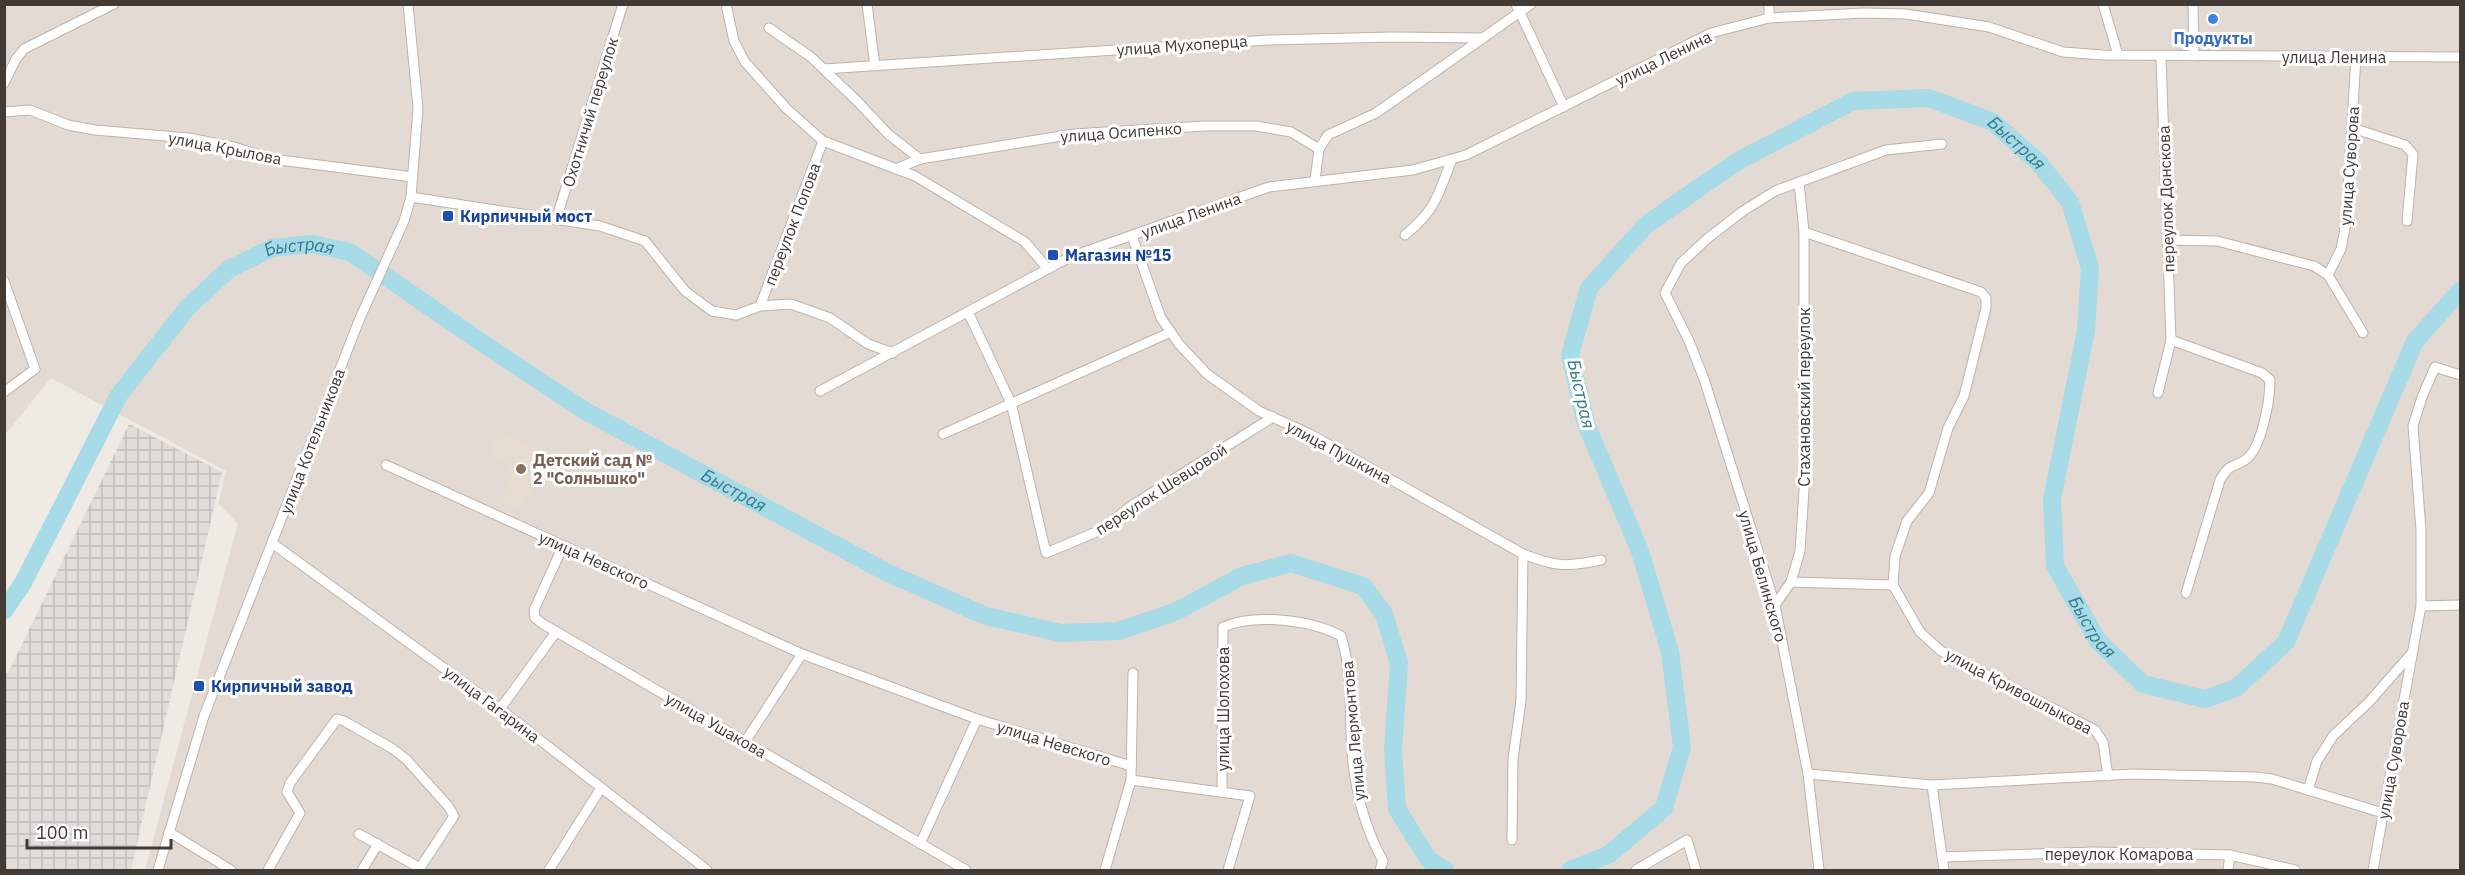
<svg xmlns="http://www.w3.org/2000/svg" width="2465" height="875" viewBox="0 0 2465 875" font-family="'IBM Plex Sans',sans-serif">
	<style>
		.residential { fill: #e3dad3 }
		.industrial { fill: url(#industrial-grid) }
		.education { fill: #e8dbcf }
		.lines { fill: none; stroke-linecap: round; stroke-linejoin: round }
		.river { stroke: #a6dbe7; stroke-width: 18 }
		.minor-casing { stroke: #bdb3ab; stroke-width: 11 }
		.minor { stroke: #fff; stroke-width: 9 }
		.shop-dot { fill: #3f7fe0; stroke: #fff; stroke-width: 2 }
		.transit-dot { fill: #1a4fb4; stroke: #fff; stroke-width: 2 }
		.education-dot { fill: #8d6e63; stroke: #fff; stroke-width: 2 }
		.labels { text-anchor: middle; stroke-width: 6; stroke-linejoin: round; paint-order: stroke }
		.shop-label { font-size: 16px; font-weight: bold; fill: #366cbe; stroke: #fff }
		.street-label { font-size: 16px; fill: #413a35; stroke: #fff }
		.transit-label { font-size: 16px; font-weight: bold; fill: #164399; stroke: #fff; text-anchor: start }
		.education-label { font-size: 16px; font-weight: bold; fill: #785e54; stroke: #fff; text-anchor: start }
		.water-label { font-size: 18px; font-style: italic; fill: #357a8b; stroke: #fff }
	</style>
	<defs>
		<pattern id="industrial-grid" width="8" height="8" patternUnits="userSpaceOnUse" patternTransform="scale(1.5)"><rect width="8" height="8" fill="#e2dcd9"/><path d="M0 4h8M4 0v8" fill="none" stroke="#c3bebb"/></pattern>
	</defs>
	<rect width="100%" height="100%" fill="#f0eae4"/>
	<polygon class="residential" points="5,5 2460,5 2460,870 145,870 238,523 218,504 226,471 51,378 5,435"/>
	<polygon class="industrial" points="129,424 222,472 131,870 5,870 5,675 9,671"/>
	<polygon class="education" points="499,432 537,448 534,464 529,462 527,467 536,471 531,483 535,486 530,496 526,495 520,509 501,501 513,473 508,471 511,465 489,455"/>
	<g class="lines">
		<g class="river">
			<path id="s1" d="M4,611l19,-28 96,-188 69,-88 41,-38 43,-21 40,-4 38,8 150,103 87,57 301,161 98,43 75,17 57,-2 57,-19 67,-36 49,-13 72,23 21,28 15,49 -6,87 4,59 32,51 16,10"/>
			<path id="s2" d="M1570,870l38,-15 56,-47 18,-61 -12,-95 -30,-101 -54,-127 -16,-69 19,-67 58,-64 91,-63 115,-60 76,-3 64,24 46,41 31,39 20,66 -4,63 -34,168 3,67 43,75 45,43 62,15 31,-11 50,-46 129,-301 45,-50"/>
		</g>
		<defs>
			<g id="minor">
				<polyline points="726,4 734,41 745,62 787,109 823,141 915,176 1025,242 1048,269"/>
				<polyline points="867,4 875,66"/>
				<polyline points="1516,4 1564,107"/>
				<polyline points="1769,4 1769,18"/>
				<polyline points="2103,4 2118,55"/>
				<polyline points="2193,4 2194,56"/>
				<polyline points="769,28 811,57 858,102 888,134 920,159"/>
				<polyline points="824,69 1269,40 1392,37 1483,38 1531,4"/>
				<polyline points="4,83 16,59 24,49 114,4"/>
				<polyline points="4,112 30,110 68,125 95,130 189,138 234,147 272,159 413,177"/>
				<polyline points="2352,128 2405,145 2413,154 2407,221"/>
				<polyline points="896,169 920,159 1074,134 1205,126 1256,126 1291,132 1319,149"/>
				<polyline points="1315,180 1319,149 1328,135 1376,113 1483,38"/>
				<polyline points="411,197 600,226 645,241 685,291 712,311 736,315 760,306 791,304 830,318 868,344 893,353"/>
				<polyline points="556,220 623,4"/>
				<polyline points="1804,232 1981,292 1986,298 1986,308 1964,396 1948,428 1929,493 1907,521 1895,556 1893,585 1920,632 1941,651 2095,730 2103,742 2108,776"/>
				<path d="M1405,235c31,-25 33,-40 47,-76"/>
				<path d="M1132,236l29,82 18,26 28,30 52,37 51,23 213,120c33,13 43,13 78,6"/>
				<polyline points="2167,240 2217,241 2314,266 2328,275 2363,333"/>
				<polyline points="2328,275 2341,249 2346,223 2356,57"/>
				<polyline points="4,281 35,369 4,392"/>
				<polyline points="760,306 823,141"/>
				<polyline points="968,312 1011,403 1046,553 1101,530 1131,506 1273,417"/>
				<path d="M2171,340l91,33 8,7c0,19 -8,69 -25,80 -14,9 -14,2 -25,20l-34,113"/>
				<polyline points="820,391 1070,257 1269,187 1413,170 1466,155 1711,33 1769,18 1864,13 1906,14 1989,27 2063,52 2103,55 2460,57"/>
				<polyline points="2158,393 2171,340 2161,57"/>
				<polyline points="943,434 1171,332"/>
				<polyline points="386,465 802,654 977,719 1131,766"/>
				<polyline points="272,543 500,709 707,870"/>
				<polyline points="563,546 534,610 535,618 543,624 966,870"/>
				<polyline points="1791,582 1893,585"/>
				<polyline points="1775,605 1791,582 1800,551 1804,491 1804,232 1799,182"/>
				<polyline points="2421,606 2460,605"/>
				<polyline points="500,709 556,632"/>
				<polyline points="745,742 802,654"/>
				<polyline points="1808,774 1932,785 2133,774 2255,777 2272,779 2383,813"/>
				<polyline points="1131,780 1250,796 1228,870"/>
				<polyline points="1932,785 1944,870"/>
				<polyline points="2308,790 2317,761 2333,736 2369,702 2412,653"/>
				<path d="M1222,792l1,-165c31,-14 89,-7 118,9 10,32 9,63 10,96 1,46 10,89 32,129l-3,9"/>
				<polyline points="169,832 231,870"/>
				<polyline points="1512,840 1513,759 1521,700 1523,554"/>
				<polyline points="920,844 977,719"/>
				<polyline points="1942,857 2094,852 2230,855 2295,870"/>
				<polyline points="158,870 204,716 360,318 404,221 411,197 418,108 408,4"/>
				<polyline points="268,870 300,813 287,792 290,783 337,719 344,721 393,749 406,759 448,806 454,816 420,868 359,834"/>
				<polyline points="362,870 378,844"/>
				<polyline points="549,870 601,788"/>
				<polyline points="1105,870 1131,780 1133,673"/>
				<polyline points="1636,870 1687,840 1696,870"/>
				<polyline points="1819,870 1808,774 1775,605 1704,379 1689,341 1665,293 1681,263 1708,238 1743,211 1775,191 1886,150 1942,144"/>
				<polyline points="2228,870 2230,855"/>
				<polyline points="2373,870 2421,606 2421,530 2413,426 2422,397 2435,367 2460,375"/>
			</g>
		</defs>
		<use href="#minor" class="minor-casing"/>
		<use href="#minor" class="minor"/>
	</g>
	<circle class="shop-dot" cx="2213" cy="19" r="6"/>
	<g class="transit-dot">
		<rect x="442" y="210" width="12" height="12" rx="3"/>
		<rect x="1047" y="249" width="12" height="12" rx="3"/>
		<rect x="193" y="680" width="12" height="12" rx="3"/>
	</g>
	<circle class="education-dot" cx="521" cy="469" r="6"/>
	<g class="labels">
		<g class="shop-label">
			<text x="2213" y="44">Продукты</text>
		</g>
		<g class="street-label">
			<text transform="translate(1182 45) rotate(-4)" y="6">улица Мухоперца</text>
			<text x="2334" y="63">улица Ленина</text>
			<text transform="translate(1663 58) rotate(-26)" y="6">улица Ленина</text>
			<text transform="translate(590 112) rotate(-73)" y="6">Охотничий переулок</text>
			<text transform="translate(1121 132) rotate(-4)" y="6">улица Осипенко</text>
			<text transform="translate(225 148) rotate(11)" y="6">улица Крылова</text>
			<text transform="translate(2349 166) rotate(-86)" y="6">улица Суворова</text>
			<text transform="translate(2166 199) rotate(-92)" y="6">переулок Донскова</text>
			<text transform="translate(1191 215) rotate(-20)" y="6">улица Ленина</text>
			<text transform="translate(792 224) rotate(-69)" y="6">переулок Попова</text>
			<text transform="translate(1804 397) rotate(-90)" y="6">Стахановский переулок</text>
			<text transform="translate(312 441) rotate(-69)" y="6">улица Котельникова</text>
			<text transform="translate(1339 452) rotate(28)" y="6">улица Пушкина</text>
			<text transform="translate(1161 489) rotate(-33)" y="6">переулок Шевцовой</text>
			<text transform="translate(594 560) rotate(24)" y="6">улица Невского</text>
			<text transform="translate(1763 576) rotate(74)" y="6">улица Белинского</text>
			<text transform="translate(2019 691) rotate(28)" y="6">улица Кривошлыкова</text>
			<text transform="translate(492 704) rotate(37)" y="6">улица Гагарина</text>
			<text transform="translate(1223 709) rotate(-90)" y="6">улица Шолохова</text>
			<text transform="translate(716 725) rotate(30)" y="6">улица Ушакова</text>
			<text transform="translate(1353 731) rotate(-95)" y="6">улица Лермонтова</text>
			<text transform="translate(1054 743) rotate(17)" y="6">улица Невского</text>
			<text transform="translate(2393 760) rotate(-80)" y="6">улица Суворова</text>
			<text x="2119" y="860">переулок Комарова</text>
		</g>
		<g class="transit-label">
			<text x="460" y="222">Кирпичный мост</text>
			<text x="1065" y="261">Магазин №15</text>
			<text x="211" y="692">Кирпичный завод</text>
		</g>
		<g class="education-label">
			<text x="533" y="466">Детский сад №<tspan x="533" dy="18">2 "Солнышко"</tspan></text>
		</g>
		<g class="water-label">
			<text dy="6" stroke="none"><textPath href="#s2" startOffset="1160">Быстрая</textPath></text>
			<text dy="6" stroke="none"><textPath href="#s1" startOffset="488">Быстрая</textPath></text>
			<text transform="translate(1581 394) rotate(77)" y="6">Быстрая</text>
			<text dy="6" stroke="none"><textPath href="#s1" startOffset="992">Быстрая</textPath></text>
			<text dy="6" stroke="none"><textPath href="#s2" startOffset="1682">Быстрая</textPath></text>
		</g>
	</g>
	<rect width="2465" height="875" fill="none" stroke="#413a35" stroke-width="12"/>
	<path d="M27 839v9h144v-9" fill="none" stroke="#413a35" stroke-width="3"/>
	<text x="36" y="839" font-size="18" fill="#413a35" stroke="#ffffff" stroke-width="4.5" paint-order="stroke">100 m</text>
</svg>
